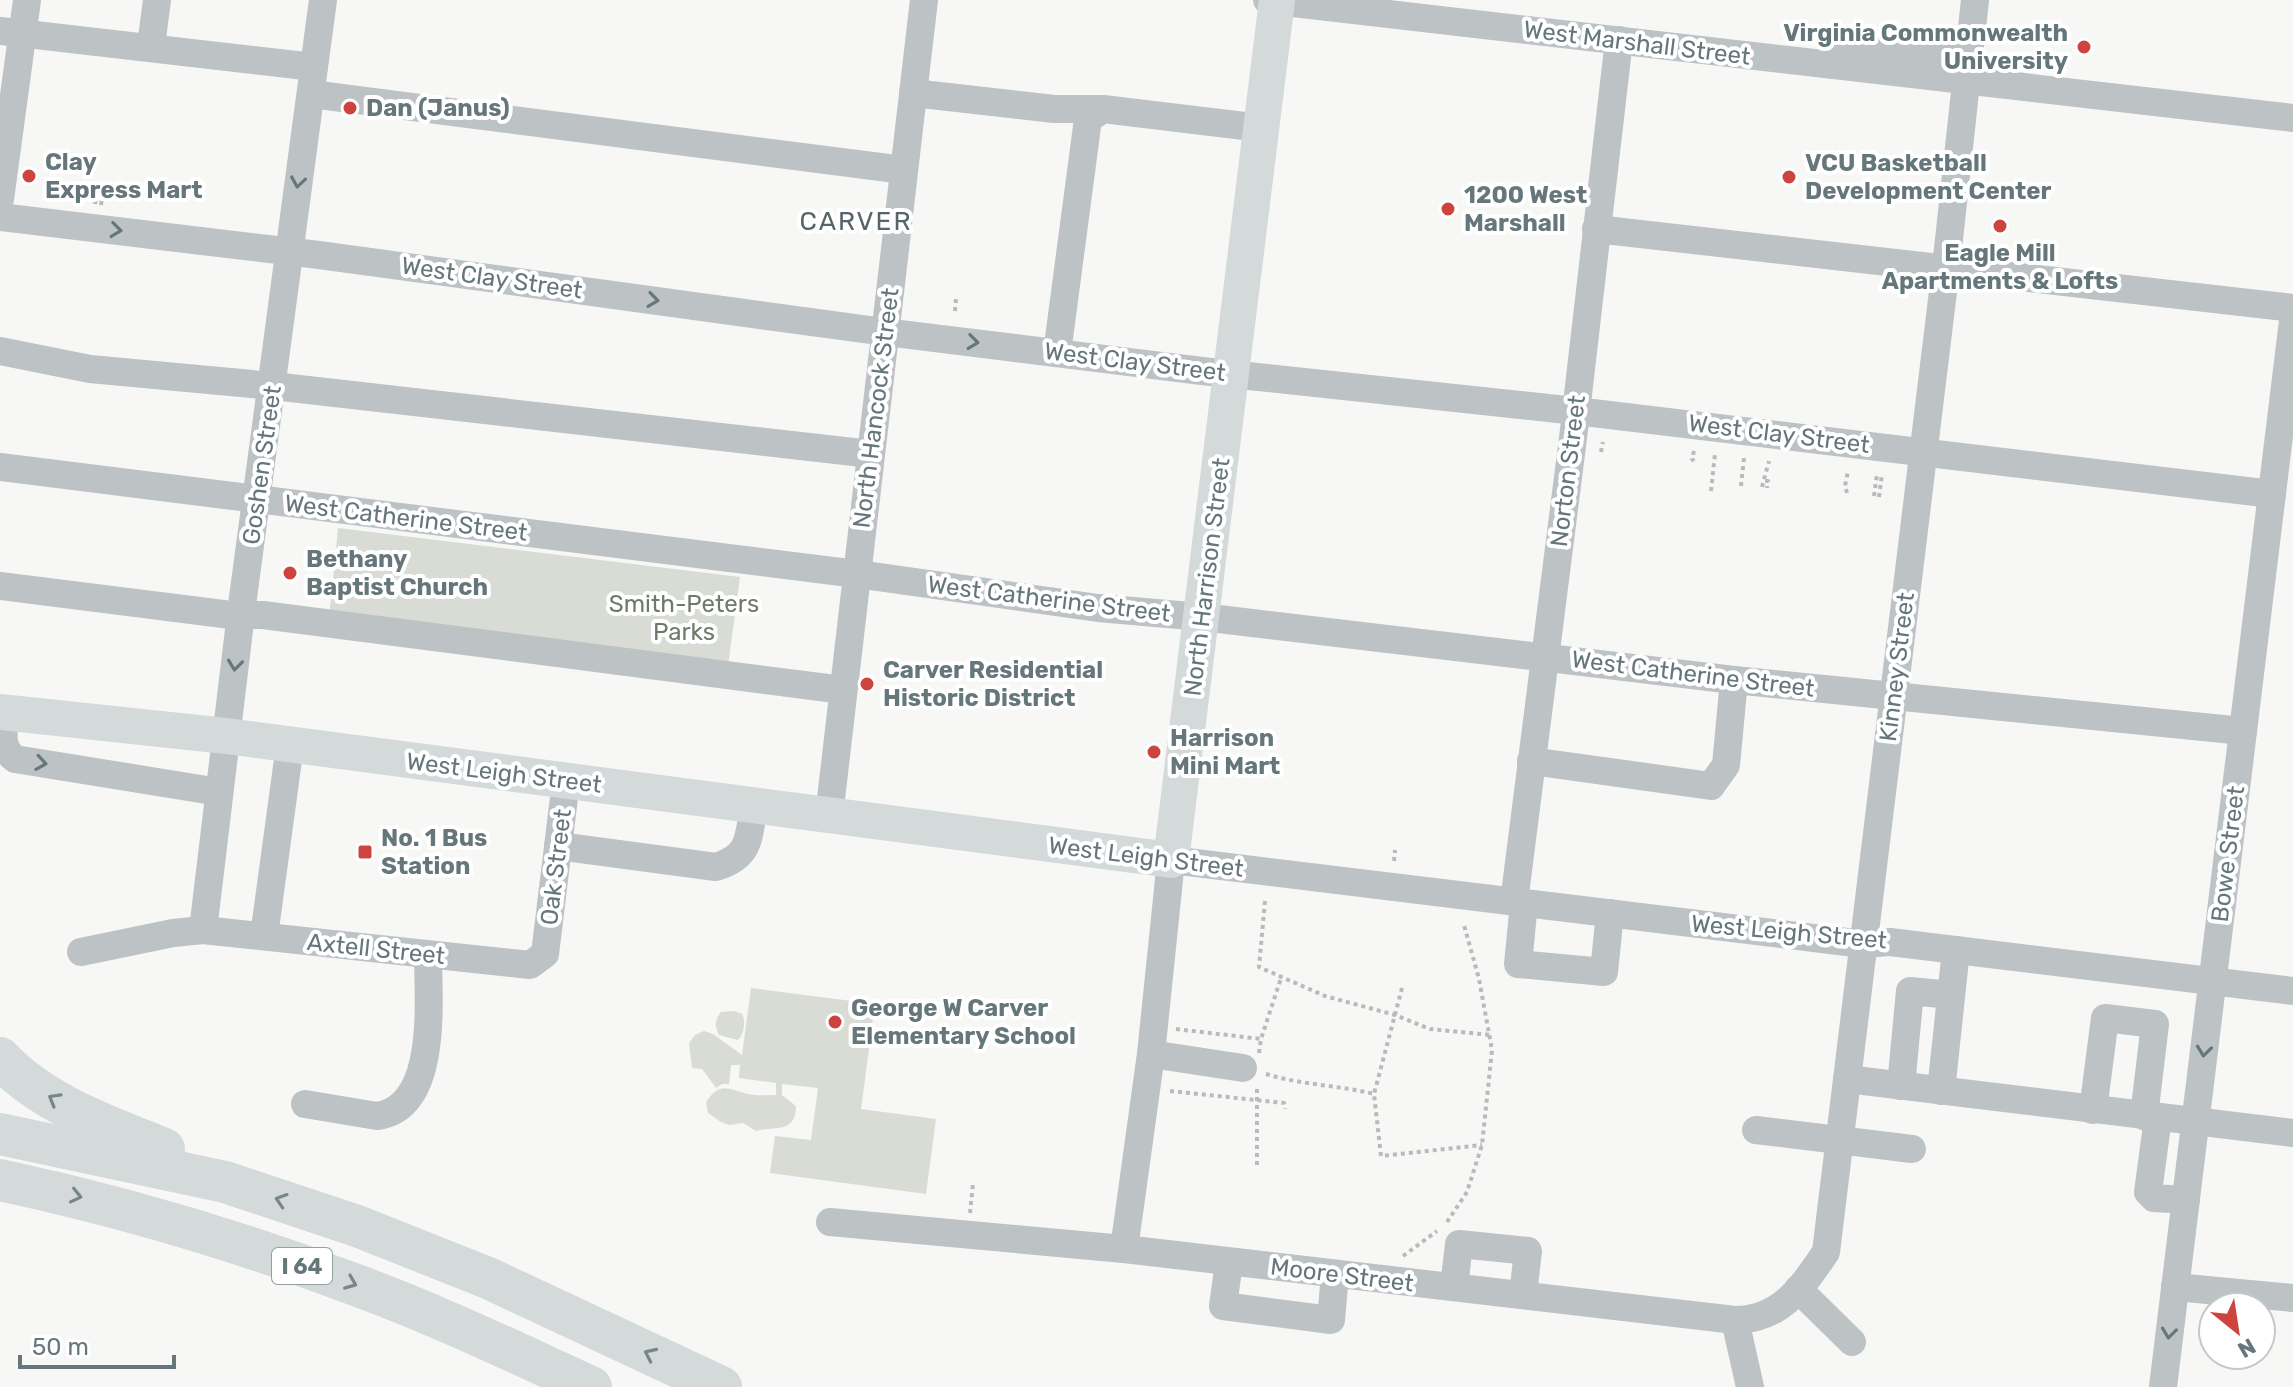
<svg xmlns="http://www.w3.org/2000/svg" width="2293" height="1387" viewBox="0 0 2293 1387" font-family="Rubik,sans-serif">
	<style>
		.green { fill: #d8dcd5 }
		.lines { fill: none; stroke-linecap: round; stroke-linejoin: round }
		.path { stroke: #b7bbbc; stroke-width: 4; stroke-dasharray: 4 4; stroke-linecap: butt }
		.minor { stroke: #bdc2c4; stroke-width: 28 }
		.major { stroke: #d4d9da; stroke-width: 36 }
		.highway { stroke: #d4d9da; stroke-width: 42 }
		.oneway { stroke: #66777c }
		.oneway2 { stroke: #76868a }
		.poi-dot { fill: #cd443f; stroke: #fff; stroke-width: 3 }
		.labels { text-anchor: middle; stroke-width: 8; stroke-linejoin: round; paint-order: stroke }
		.shield { fill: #fff; stroke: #94a0a3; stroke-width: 2 }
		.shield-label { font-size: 22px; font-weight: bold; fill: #66777c }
		.poi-label { font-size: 24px; font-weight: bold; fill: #66777c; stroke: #fff; text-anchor: start }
		.street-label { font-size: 24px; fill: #66777c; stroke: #fff }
		.park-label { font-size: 24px; fill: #6f7a68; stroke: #fff }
		.neighbourhood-label { font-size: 26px; letter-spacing: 2px; fill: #576468; stroke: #fff }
	</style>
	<rect width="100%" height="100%" fill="#f7f7f5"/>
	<g class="green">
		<polygon points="338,528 740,577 727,673 329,618"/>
		<path d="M751,988l124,16 -14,105 75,10 -10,75 -156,-21 5,-37 36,4 7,-52 -36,-4v11l14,11c0,28 -22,20 -40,25l-13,-8 -14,2 -8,-3 -13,-9 -2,-11c14,-21 22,-13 42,-8 9,2 19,1 28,1v-12l-37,-5 1,-15 -1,2h-8l-2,19h-7l-6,4 -14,-19 -10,-1 -3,-25 6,-8 9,-4 9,3 29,21z"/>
		<path d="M734,1011l8,3c4,7 2,20 -4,26l-19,-5c-5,-9 -4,-15 2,-23z"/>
	</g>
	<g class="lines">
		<g class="path">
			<polyline points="95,204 97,192"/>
			<polyline points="101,205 103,192"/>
			<polyline points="955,311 956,298"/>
			<polyline points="1694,451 1692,459 1694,461"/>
			<polyline points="1601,452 1603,442"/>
			<polyline points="1765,481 1768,481 1767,488"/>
			<polyline points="1741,486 1744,458"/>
			<polyline points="1762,487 1769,461"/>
			<polyline points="1711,491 1715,454"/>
			<polyline points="1847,493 1845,486 1848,471"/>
			<polyline points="1874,496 1877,474"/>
			<polyline points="1879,497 1882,474"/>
			<polyline points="1394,861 1395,850"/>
			<polyline points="1265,901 1259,967 1325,996 1395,1015 1430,1029 1491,1035"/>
			<polyline points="1402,988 1374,1094 1381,1156 1482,1145"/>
			<polyline points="1176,1029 1261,1039"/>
			<polyline points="1259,1053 1261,1039 1281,978"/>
			<path d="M1266,1074c35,11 72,11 108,20"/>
			<polyline points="1170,1091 1284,1103 1285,1109"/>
			<polyline points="1257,1165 1257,1085"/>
			<polyline points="970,1213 973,1184"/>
			<polyline points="1447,1222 1467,1192 1482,1145 1492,1050 1479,979 1464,925"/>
			<polyline points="1403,1256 1437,1231"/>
		</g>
		<g class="minor">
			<polyline points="1267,0 2293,118"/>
			<polyline points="0,31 314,67"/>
			<polyline points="151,46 157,0"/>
			<polyline points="1833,65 1836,46 1842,39 1969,55"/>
			<polyline points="913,93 1054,109 1103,109"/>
			<polyline points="311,94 904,170"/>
			<polyline points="0,199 27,0"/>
			<polyline points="0,217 319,255 885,332 1202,371 1576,411 2272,494"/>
			<polyline points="1596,229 2293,308"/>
			<polyline points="0,351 90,369 273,386 871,454"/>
			<polyline points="1057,353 1088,119 1103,109 1261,128"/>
			<polyline points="0,467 857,574 1098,608 1202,617 1734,680 2243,731"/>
			<polyline points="0,586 231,615 263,615 843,690"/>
			<path d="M6,713c-3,19 -6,35 9,46l204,33"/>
			<polyline points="1531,761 1711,786 1726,765 1734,680"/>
			<polyline points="829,816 924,0"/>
			<path d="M558,846l158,21c35,-11 32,-29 38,-61"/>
			<polyline points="1514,902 1573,438 1619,40"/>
			<polyline points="1524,903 1518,964 1604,972 1610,913"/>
			<polyline points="203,930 242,605 323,0"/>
			<polyline points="264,936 290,745"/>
			<polyline points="81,952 173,933 203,930 530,965 545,954 566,781"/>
			<polyline points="1151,1054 1243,1068"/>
			<polyline points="1847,1079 2293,1133"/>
			<polyline points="1901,1086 1910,991 1951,995"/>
			<polyline points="1941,1091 1956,950"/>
			<path d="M305,1104l72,12c62,-8 51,-116 51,-161"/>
			<polyline points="2093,1110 2105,1018 2155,1024 2144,1116"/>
			<polyline points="2158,1118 2148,1192 2154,1198 2186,1200"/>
			<polyline points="1756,1130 1912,1149"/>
			<path d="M830,1222l294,27 611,71c46,0 67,-33 91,-68l120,-985 29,-267"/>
			<polyline points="1124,1249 1151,1054 1171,860 1863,944 1890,942 2293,991"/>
			<polyline points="1229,1262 1223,1306 1331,1320 1335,1274"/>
			<polyline points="1454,1287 1459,1244 1528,1251 1523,1295"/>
			<polyline points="2175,1287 2293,1298"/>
			<polyline points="1798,1289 1852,1342"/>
			<polyline points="1735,1320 1750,1387"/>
			<polyline points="2163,1387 2293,321"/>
		</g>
		<polyline class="major" points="0,712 226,736 1171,860 1277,0"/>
		<g class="highway">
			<path d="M0,1058c42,46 108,68 164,91"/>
			<polyline points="0,1134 225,1182 357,1226 488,1278 721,1387"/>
			<path d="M0,1180c117,25 233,59 345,101 84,30 165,69 246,106"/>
		</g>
	</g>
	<defs><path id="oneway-chevron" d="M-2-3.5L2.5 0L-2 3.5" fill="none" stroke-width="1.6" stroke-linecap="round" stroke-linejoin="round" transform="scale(2)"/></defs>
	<g class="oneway">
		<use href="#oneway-chevron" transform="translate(298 182) rotate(99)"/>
		<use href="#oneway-chevron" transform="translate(116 230) rotate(7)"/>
		<use href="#oneway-chevron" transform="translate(653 300) rotate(8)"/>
		<use href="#oneway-chevron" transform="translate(973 342) rotate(7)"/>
		<use href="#oneway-chevron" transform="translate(235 665) rotate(97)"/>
		<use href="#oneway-chevron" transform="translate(41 763) rotate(9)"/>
		<use href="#oneway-chevron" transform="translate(2204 1051) rotate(97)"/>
		<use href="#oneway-chevron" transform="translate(2169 1333) rotate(97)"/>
	</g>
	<g class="oneway2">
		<use href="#oneway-chevron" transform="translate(54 1099) rotate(-150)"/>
		<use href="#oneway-chevron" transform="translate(76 1196) rotate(13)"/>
		<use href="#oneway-chevron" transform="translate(281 1200) rotate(-162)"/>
		<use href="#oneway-chevron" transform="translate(351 1283) rotate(22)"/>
		<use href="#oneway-chevron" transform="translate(650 1354) rotate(-155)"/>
	</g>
	<g class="poi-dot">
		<circle cx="2084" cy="47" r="8"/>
		<circle cx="350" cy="108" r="8"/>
		<circle cx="29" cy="176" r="8"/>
		<circle cx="1789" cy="177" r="8"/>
		<circle cx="1448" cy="209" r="8"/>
		<circle cx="2000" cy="226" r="8"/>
		<circle cx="290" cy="573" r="8"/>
		<circle cx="867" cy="684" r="8"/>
		<circle cx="1154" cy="752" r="8"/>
		<rect x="357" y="844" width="16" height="16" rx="4"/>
		<circle cx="835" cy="1022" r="8"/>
	</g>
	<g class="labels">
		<rect class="shield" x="272" y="1248" width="60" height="36" rx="6"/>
		<g class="shield-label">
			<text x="302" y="1274">I 64</text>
		</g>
		<g class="poi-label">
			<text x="2068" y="41" text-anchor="end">Virginia Commonwealth<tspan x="2068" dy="28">University</tspan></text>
			<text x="366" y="116">Dan (Janus)</text>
			<text x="45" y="170">Clay<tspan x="45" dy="28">Express Mart</tspan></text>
			<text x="1805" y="171">VCU Basketball<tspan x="1805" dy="28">Development Center</tspan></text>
			<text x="1464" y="203">1200 West<tspan x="1464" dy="28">Marshall</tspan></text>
			<text x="2000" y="261" text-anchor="middle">Eagle Mill<tspan x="2000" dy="28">Apartments &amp; Lofts</tspan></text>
			<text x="306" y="567">Bethany<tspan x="306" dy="28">Baptist Church</tspan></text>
			<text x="883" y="678">Carver Residential<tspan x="883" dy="28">Historic District</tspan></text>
			<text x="1170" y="746">Harrison<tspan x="1170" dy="28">Mini Mart</tspan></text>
			<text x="381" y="846">No. 1 Bus<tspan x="381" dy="28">Station</tspan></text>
			<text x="851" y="1016">George W Carver<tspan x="851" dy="28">Elementary School</tspan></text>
		</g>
		<g class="street-label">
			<text transform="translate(1637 43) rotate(7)" y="8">West Marshall Street</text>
			<text transform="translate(492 278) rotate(8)" y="8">West Clay Street</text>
			<text transform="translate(1135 362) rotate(7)" y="8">West Clay Street</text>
			<text transform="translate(876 408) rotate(-83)" y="8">North Hancock Street</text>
			<text transform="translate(1779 434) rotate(7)" y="8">West Clay Street</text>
			<text transform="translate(262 465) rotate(-82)" y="8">Goshen Street</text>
			<text transform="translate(1568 471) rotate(-83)" y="8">Norton Street</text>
			<text transform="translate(406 518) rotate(7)" y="8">West Catherine Street</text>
			<text transform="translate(1207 577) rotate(-83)" y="8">North Harrison Street</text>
			<text transform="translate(1049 599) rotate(7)" y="8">West Catherine Street</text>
			<text transform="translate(1897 667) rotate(-83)" y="8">Kinney Street</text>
			<text transform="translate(1693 674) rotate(7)" y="8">West Catherine Street</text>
			<text transform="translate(504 773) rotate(7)" y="8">West Leigh Street</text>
			<text transform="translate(2228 854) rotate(-83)" y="8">Bowe Street</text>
			<text transform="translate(1146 857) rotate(7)" y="8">West Leigh Street</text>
			<text transform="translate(556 867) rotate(-83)" y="8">Oak Street</text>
			<text transform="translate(1789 932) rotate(5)" y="8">West Leigh Street</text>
			<text transform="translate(376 949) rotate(6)" y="8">Axtell Street</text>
			<text transform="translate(1342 1275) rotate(7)" y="8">Moore Street</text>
		</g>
		<g class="park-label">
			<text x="684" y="612">Smith-Peters<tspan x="684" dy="28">Parks</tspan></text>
		</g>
		<g class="neighbourhood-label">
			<text x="856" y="230">CARVER</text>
		</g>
	</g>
	<g transform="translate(2237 1331) rotate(150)"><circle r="38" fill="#ffffff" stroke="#c2c9cb" stroke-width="2"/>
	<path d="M0-6L14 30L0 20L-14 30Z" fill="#cd443f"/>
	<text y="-12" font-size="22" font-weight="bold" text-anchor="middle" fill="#66777c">N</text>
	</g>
	<path d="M20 1355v12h154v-12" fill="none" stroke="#66777c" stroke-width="4"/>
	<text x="32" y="1355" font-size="24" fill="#66777c" stroke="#ffffff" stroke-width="6" paint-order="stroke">50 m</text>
</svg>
